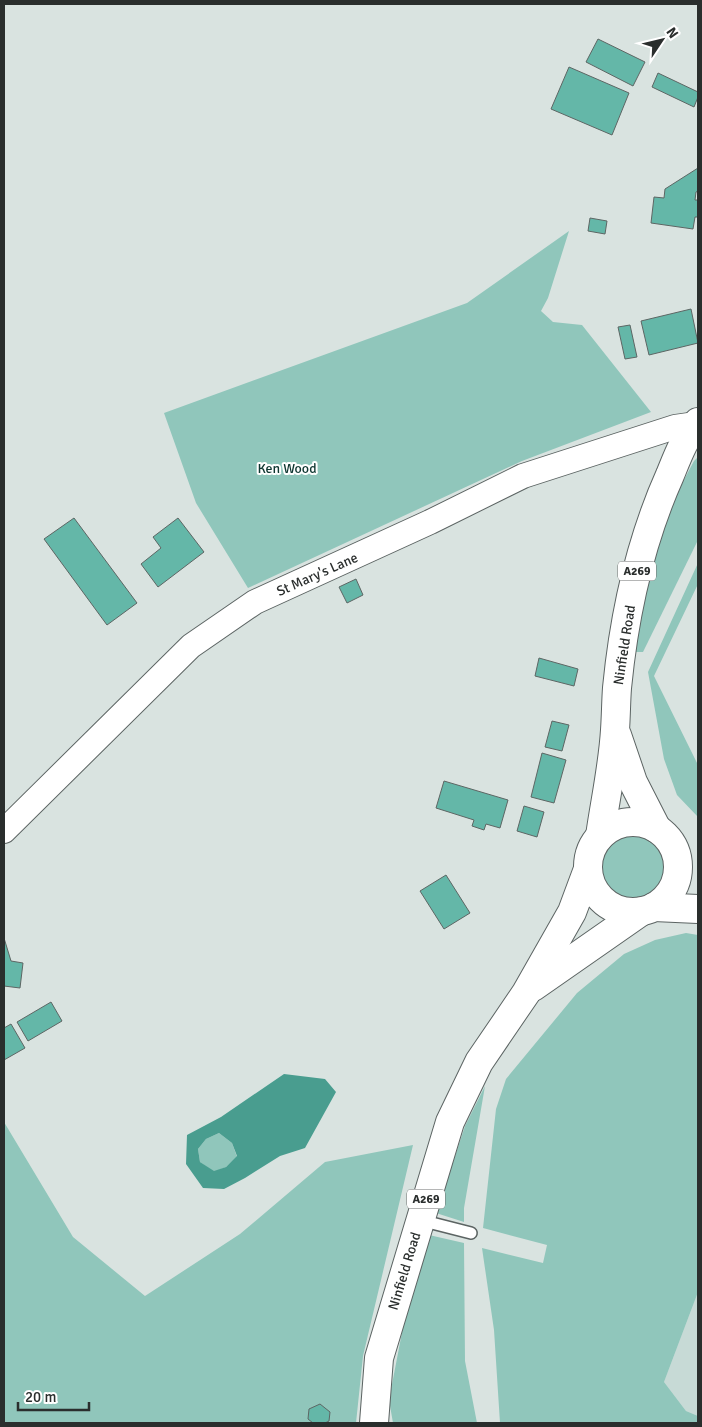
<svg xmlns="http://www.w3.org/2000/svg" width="702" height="1427" viewBox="0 0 702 1427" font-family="Signika,sans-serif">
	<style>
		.built { fill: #c7dad6 }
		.green { fill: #90c6bb }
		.water { fill: #499d8f; fill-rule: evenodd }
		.building { fill: #64b7a8; stroke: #5d6664 }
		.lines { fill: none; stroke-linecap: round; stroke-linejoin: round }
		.lane-casing { stroke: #5c6463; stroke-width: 14 }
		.street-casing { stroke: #5c6463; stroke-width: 26 }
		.primary-casing { stroke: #5c6463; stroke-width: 30 }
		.lane { stroke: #fff; stroke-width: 11 }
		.street { stroke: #fff; stroke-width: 24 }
		.primary { stroke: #fff; stroke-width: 28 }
		.labels { text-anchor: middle; stroke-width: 4; stroke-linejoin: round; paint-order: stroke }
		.shield { fill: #fff; stroke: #6a6d6c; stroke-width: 1 }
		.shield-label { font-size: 12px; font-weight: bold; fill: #2a2e2d }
		.park-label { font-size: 14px; fill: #0e3630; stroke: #fff }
		.street-label { font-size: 14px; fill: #2a2e2d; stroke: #fff }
	</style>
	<rect width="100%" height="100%" fill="#d9e3e0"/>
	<polygon class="built" points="698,1292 698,1416 686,1411 664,1382"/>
	<g class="green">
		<polygon points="569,231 548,298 541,311 553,322 582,325 651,412 522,461 248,588 196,503 164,413 467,303"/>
		<polygon points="698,457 698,540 643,652 635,652 654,552 671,504 694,461"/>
		<polygon points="698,563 698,584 654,676 698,765 698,817 677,795 664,759 648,672"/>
		<circle cx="632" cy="866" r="34"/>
		<polygon points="686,933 698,935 698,1292 664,1382 686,1411 698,1416 698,1423 500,1423 494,1330 482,1248 543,1263 547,1245 483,1228 496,1109 506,1079 577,993 624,954 655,940"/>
		<polygon points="485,1086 464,1208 464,1222 436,1213 465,1126"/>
		<polygon points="4,1122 73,1237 145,1296 240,1234 325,1162 413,1145 363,1356 356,1423 4,1423"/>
		<polygon points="219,1133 232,1143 237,1157 226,1167 214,1172 200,1162 198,1149 206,1139"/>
		<polygon points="429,1235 464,1243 465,1361 477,1423 393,1423 389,1400 408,1301"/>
	</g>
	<path class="water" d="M284,1074l41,5 11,13 -31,56 -25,8 -35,22 -21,11 -21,-1 -17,-24 1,-29 34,-18zM219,1133l13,10 5,13 -11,11 -12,4 -14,-9 -2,-13 8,-10z"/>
	<g class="building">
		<polygon points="598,39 645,62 633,86 586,62"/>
		<polygon points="569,67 629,93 612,135 551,109"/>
		<polygon points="658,73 698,92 698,97 694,107 652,87"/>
		<polygon points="698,168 698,191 696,192 695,200 698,200 698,217 695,217 693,229 651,223 654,197 664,198 665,189"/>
		<polygon points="590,218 607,221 605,234 588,231"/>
		<polygon points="691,309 698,343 649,355 641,321"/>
		<polygon points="630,325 637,357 625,359 618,327"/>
		<polygon points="74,518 137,603 107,625 44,539"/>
		<polygon points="178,518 204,552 158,587 141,564 161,548 153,537"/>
		<polygon points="356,579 363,595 347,603 339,587"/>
		<polygon points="539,658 578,669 574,686 535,676"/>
		<polygon points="552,721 569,725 562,751 545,747"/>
		<polygon points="542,753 566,760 554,803 531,797"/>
		<polygon points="444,781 508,800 500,828 486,824 484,830 472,826 474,820 436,808"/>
		<polygon points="524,806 544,812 537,837 517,831"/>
		<polygon points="446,875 470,913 444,929 420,891"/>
		<polygon points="4,938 11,961 23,963 20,988 4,986"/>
		<polygon points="51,1002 62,1021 28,1041 17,1022"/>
		<polygon points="11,1024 25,1048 4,1060 4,1028"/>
		<polygon points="320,1404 330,1412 329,1421 325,1423 313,1423 308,1419 309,1409"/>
	</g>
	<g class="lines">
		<defs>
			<polyline id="lane" points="420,1220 471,1233"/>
			<polyline id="street" points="4,831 191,646 255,602 430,522 523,476 675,427 696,424"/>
			<g id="primary">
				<polyline points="617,735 633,782 657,829"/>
				<circle cx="633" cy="867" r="45"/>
				<path d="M600,836c5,-35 13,-71 15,-106 1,-14 1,-28 2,-42 7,-72 23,-146 53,-213 7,-17 15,-39 28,-53"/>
				<polyline points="654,907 698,909"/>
				<polyline points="533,987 642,911"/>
				<polyline points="374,1423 379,1358 450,1122 479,1062 526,993 572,912 588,869"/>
			</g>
		</defs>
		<use href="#lane" class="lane-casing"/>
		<use href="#street" class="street-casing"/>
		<use href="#primary" class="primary-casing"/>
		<use href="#lane" class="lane"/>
		<use href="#street" class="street"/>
		<use href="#primary" class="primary"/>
	</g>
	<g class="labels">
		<g class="shield">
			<rect x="618" y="561.5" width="38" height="19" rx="4"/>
			<rect x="407" y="1189.5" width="38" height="19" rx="4"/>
		</g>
		<g class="shield-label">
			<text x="637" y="575">A269</text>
			<text x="426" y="1203">A269</text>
		</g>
		<g class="park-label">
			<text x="287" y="473">Ken Wood</text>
		</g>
		<g class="street-label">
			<text transform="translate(317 574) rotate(-24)" y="5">St Mary's Lane</text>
			<text transform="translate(624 645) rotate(-81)" y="5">Ninfield Road</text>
			<text transform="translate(404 1271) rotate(-73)" y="5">Ninfield Road</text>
		</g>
	</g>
	<rect width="702" height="1427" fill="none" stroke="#2a2e2d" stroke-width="10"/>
	<g transform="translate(662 40) rotate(55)" stroke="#ffffff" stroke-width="4" paint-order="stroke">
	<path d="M0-4L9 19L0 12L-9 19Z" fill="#2a2e2d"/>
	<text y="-8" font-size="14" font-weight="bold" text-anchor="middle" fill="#2a2e2d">N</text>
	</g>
	<path d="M18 1402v8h71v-8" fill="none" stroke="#2a2e2d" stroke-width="2.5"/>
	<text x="25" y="1402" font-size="15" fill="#2a2e2d" stroke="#ffffff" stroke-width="4" paint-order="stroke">20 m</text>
</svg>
